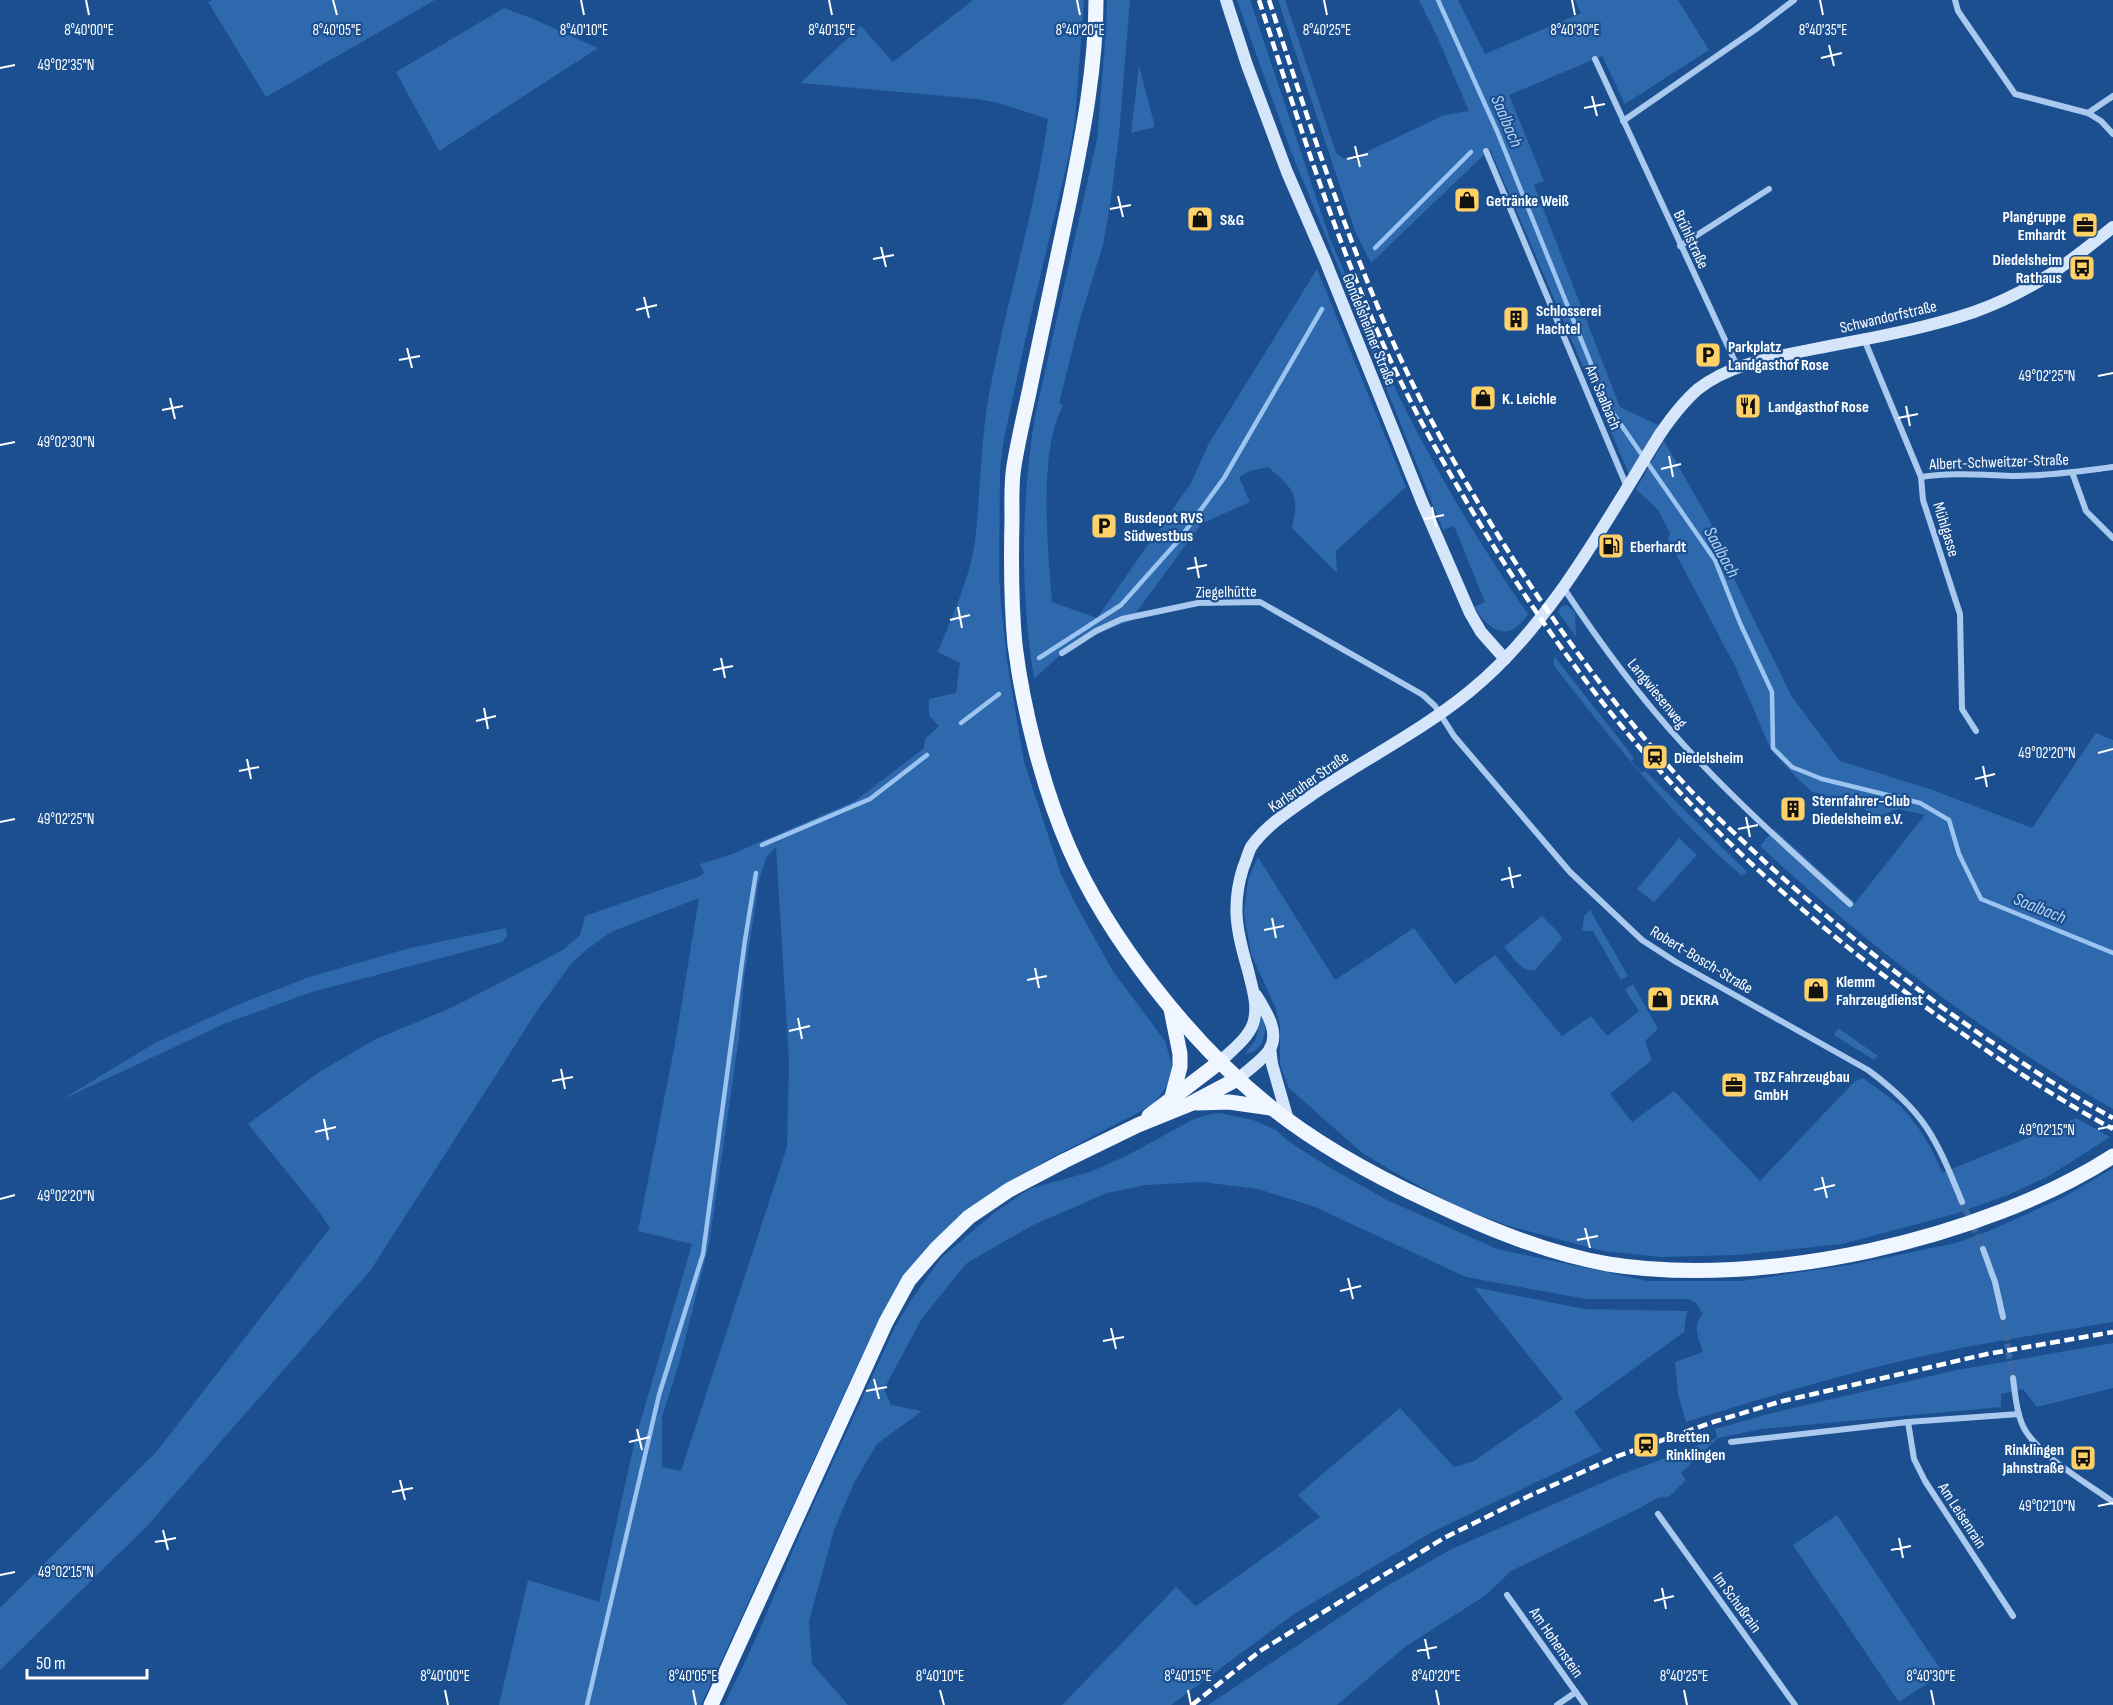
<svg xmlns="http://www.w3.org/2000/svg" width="2113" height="1705" viewBox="0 0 2113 1705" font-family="'Sofia Sans Condensed',sans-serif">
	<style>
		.green { fill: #2e69ad; fill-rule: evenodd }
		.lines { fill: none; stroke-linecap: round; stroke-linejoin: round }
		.stream { stroke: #9cc4f0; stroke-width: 4.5 }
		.street-tunnel { stroke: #3d69a0; stroke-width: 6; stroke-dasharray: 6 3; stroke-linecap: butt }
		.street { stroke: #a9c9ee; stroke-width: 6 }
		.secondary { stroke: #d6e6fa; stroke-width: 12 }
		.primary { stroke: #f0f6ff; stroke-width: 15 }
		.rail { stroke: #fff; stroke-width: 4.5; stroke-dasharray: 10 4.5; stroke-linecap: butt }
		.ticks { fill: none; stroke: #fff; stroke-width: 2 }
		.labels { text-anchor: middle; stroke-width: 4.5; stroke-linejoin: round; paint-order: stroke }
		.poi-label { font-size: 16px; font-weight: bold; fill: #fff; stroke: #1b4f8f; text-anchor: start }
		.street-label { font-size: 16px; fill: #fff; stroke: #1b4f8f }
		.water-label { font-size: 18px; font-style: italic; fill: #b5d3f5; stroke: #1b4f8f }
		.ticks-label { font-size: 15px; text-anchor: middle; fill: #fff; stroke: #1b4f8f; stroke-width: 4.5; stroke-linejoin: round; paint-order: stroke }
	</style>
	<rect width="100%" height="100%" fill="#1b4f8f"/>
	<g class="green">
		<polygon points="213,0 435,0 266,97 208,2"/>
		<path d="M973,0h111l-9,120 -6,35 -44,186 -21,98 -4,30 -1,107 2,28 6,57 17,101 37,112 14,29 37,67 53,71 8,28 -2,12 -18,24 -104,54 -45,26 -48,34 -32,32 -28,38 -26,49 -169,367h-202l29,-125 71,22 35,-158 58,-200 -54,-13 37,-187 24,-146 -88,34 -25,18 -15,14 -32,44 -169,263 -223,255 -147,144v-62l157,-157 173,-223 -13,-19 -69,-85 71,-52 57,-33 77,-32 110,-57 17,-15 5,-19 113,-39 6,-4 -4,-9 30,-9 125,-54 68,-52 3,-11 13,-12 -10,-10v-17l27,-6 4,-30 -22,-11c14,-36 32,-73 37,-112 6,-48 5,-97 14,-145 17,-93 46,-183 59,-276l-49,-16 -22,-4 -177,-16 61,-57 32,36zM776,847l13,214 -2,86 -106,324 -19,-4v-50l18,-57 29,-116 30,-207 5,-58 15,-98 7,-23z"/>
		<path d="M1107,0h23l-11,135 -9,71 -7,39 -23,74 -21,84 4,3c-25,44 -15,145 -11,196l45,16 94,-135 17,-38 109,-176 89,218 -70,64 1,22 -45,-45c8,-35 1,-39 -24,-61l-18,4 -11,6 11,25 -49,22 -71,97 -26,10 -42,22 -28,26c-14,-87 -13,-176 1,-263l62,-277 9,-108z"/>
		<polygon points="1237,0 1250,0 1330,239 1346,276 1344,281 1290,149"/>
		<polygon points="1278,0 1285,0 1336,153 1342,158 1359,160 1362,154 1444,115 1469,111 1439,41 1419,0 1458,0 1485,54 1581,13 1575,0 1678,0 1709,50 1625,104 1602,56 1509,95 1544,181 1534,185 1620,407 1658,425 1629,474 1490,149 1371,263 1355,231"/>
		<polygon points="504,8 531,18 598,48 439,151 396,72"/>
		<polygon points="1139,66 1155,127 1131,133"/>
		<path d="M1348,282c11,25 21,53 34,79 41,88 90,173 146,253 -19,30 -39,17 -54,-7l11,-5 -31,-76 -11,4 -98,-245z"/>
		<path d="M1664,441l47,82 27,64 54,110 48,64 93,29 99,38 64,-95 17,7v369c-27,-15 -52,-32 -78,-48 -98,-63 -189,-136 -275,-215l14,-17 81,74 70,-88 -27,-6 -22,8 -27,-18 -17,-2 -20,-5 -14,-13 -27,-29 -35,-82 -68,-129 2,-6 -12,-23 -22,-21z"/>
		<polygon points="1567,605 1575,612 1576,637 1558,612 1562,606"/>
		<path d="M1554,656l80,102 -3,3 11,12 3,-2 102,101 -5,4c-72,-62 -126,-131 -184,-205l-4,-6z"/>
		<polygon points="1679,838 1697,855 1654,902 1637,889"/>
		<path d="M1258,857l77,123 79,-52 41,56 40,-29 67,81 29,-20 16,20 32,-25 -14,-21 8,-6 25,45 -13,12 7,19 -42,34 22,28 42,-31 86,90 94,-99 9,-4c11,9 24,17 35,26 20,19 34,43 44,69l134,-55 34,19 -61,39 -41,19 -53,19 -113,30 -106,11 -75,2 -58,-6 -94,-25 -51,-19 -66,-36 -31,-19 -72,-64 -9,-23v-39l-4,-17 -25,-55 -7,-41 4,-33z"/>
		<polygon points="1590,910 1628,976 1621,980 1593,931 1582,931 1584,916"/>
		<path d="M1542,916l16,16 4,7 -27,31c-14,2 -22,-13 -31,-23z"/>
		<polygon points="506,928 507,936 502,942 312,992 226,1023 61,1100 155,1043 235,1006 309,977 410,948"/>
		<path d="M1264,1015c3,15 1,37 -19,39l11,-15 5,-22z"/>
		<polygon points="1838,1028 1878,1056 1874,1060 1834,1035"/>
		<path d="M1219,1113l34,7 23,10 12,11 39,25 60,34 110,49 151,32h94l107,-16 107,-22 33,-12 73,-33 51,-30v154c-71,12 -142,22 -212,39 -72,17 -144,39 -215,61l-8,-28 -3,-32 28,-10c-4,-14 -12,-26 0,-38l-7,-11 -7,-4h-103l-120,-22 -151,-70 -57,-18 -56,-7 -56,3 -39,8 -76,33 -64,37 -45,55 -38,71 7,16 31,6 -45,33 -22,37 -21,49 -25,91 3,43 36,41h-124l30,-62 47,-112 94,-204 18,-30 28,-39 53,-45 35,-24 61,-17 38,-17 64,-35 14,-5z"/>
		<polygon points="1474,1287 1584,1309 1687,1311 1684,1332 1574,1412 1602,1451 1432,1532 1294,1614 1171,1705 1062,1705 1176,1587 1196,1606 1320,1517 1298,1495 1400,1408 1454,1467 1474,1461 1563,1399"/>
		<polygon points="2113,1343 2113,1388 2037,1407 2023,1389 2001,1394 2001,1407 1762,1429 1718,1438 1681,1473 1686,1480 1670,1496 1657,1498 1640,1508 1511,1571 1486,1595 1405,1647 1337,1705 1208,1705 1385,1587 1450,1550 1615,1477 1717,1438 1715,1429 1772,1413 1957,1370"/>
		<polygon points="1837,1515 1943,1673 1899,1702 1793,1545"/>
	</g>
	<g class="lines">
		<g class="stream">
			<polyline points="1438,0 1497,131 1608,406 1715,560 1740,623 1772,692 1773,748 1792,767 1822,779 1920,803 1949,820 1959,854 1981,899 2113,953"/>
			<polyline points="1375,248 1471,152"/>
			<polyline points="1039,658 1121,605 1178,541 1224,478 1322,309"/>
			<polyline points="961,723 999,694"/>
			<polyline points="762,845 870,799 927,755"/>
			<polyline points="587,1705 659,1395 703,1254 745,940 756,873"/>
		</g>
		<g class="street-tunnel">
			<polyline points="1962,1202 1983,1249"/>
			<polyline points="2003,1317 2013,1378"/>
		</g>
		<g class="street">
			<polyline points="1955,0 1958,11 2015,94 2088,113 2101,121 2113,134"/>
			<polyline points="1595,59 1738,368"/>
			<polyline points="2088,113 2113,96"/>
			<polyline points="1623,121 1756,29 1794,0"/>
			<polyline points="1486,151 1627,487"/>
			<polyline points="1680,246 1769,189"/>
			<polyline points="1864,339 1921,477 1923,500 1960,614 1962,709 1976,731"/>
			<polyline points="2072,472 2086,511 2113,538"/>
			<path d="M1921,477c31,-5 62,-2 94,-1 32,0 66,-5 98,-9"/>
			<path d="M1563,587c36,55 75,108 119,156 52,57 110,109 168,161"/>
			<path d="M1062,653l34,-22 26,-12 76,-16 62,-1 163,93 12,11 19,30 116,136 72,68 34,22 192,108c57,42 68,68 94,132"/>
			<polyline points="1983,1249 1995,1282 2003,1317"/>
			<path d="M2013,1378c2,15 3,32 9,46 12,29 65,59 91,78"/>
			<polyline points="1908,1422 1914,1459 1925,1481 2013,1616"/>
			<polyline points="1731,1442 1908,1422 2019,1414"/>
			<polyline points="1658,1514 1795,1705"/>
			<polyline points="1507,1595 1585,1705"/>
			<polyline points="1557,1705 1576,1692"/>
		</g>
		<g class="secondary">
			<polyline points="1226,0 1247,65 1287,172 1325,260 1422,502 1470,613 1481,632 1505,659"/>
			<polyline points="1270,1048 1272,1064 1288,1120"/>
			<path d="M1221,1061c11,-11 27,-23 32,-37 6,-18 -1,-36 -5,-54 -11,-37 -17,-64 -5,-102 3,-7 5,-15 8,-21 15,-22 41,-38 62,-53 52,-35 108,-63 156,-102 80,-64 137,-171 191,-258 11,-16 23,-32 38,-45 32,-25 73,-31 111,-39 55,-11 112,-20 165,-38 56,-20 94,-48 139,-85"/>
			<path d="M1239,1078c8,-7 26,-20 31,-29 10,-18 -5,-39 -14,-54"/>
		</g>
		<g class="primary">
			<path d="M1096,0c0,67 -13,133 -26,198 -12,58 -25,117 -37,175 -6,31 -14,62 -19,93 -3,17 -2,35 -2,53 -1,42 -1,84 3,126 8,65 28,143 54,203 39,90 122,195 198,256 49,40 106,71 162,97 57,27 117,52 179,63 154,25 374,-24 505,-108"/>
			<polyline points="1171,1009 1180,1054 1180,1067 1172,1097"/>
			<polyline points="1197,1103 1229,1102 1271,1108"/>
			<polyline points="1149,1116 1221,1061"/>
			<polyline points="711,1705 886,1322 909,1280 936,1249 969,1217 1009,1190 1064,1161 1138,1125 1190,1104 1239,1078"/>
		</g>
		<g class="rail">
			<path d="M1259,0c39,120 77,242 130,357 27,58 58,113 91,167 59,98 127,192 206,275 75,79 161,151 249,215 57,41 116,82 178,115"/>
			<path d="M1269,0c39,119 77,239 129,353 26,57 57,112 90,166 59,96 126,189 203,272 23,24 49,47 73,70 57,52 117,101 179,147 55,39 111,78 170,110"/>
			<polyline points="1192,1705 1260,1651 1444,1538 1529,1496 1618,1456 1713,1422 1779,1402 1987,1354 2113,1332"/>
		</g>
	</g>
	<path class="ticks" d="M86,0l3,15M333,0l4,15M581,0l3,15M829,0l3,15M1077,0l3,15M1324,0l3,15M1572,0l3,15M1820,0l3,15M1829,45l5,21M1821,58l21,-5M0,68l15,-3M1592,96l5,20M1584,108l21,-4M1355,146l5,21M1347,159l21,-5M1118,196l5,21M1110,209l21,-4M881,247l5,20M873,259l21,-4M644,297l5,21M636,310l21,-5M407,348l5,20M399,360l21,-4M2098,376l15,-3M170,398l5,21M1906,406l4,20M162,410l21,-4M1898,418l20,-4M0,445l15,-3M1669,456l4,21M1661,469l20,-5M1432,507l4,20M1424,519l20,-4M1195,557l4,21M1187,569l20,-4M958,607l4,21M950,620l20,-5M721,658l4,20M713,670l20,-4M484,708l4,21M476,721l20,-5M2098,753l15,-4M247,759l4,20M1983,766l4,21M239,771l20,-4M1975,779l20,-5M1746,817l4,20M0,822l15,-3M1738,829l20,-4M1509,867l4,21M1501,880l20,-5M1272,918l4,20M1264,930l20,-4M1035,968l4,20M1027,980l20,-4M798,1018l4,21M789,1031l21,-5M561,1069l4,20M552,1081l21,-4M324,1119l4,21M2098,1129l15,-3M315,1132l21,-5M1822,1177l5,21M1814,1190l21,-5M0,1199l15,-4M1585,1228l5,20M1577,1240l21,-4M1348,1278l5,21M1340,1291l21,-5M1111,1328l5,21M1103,1341l21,-4M874,1379l5,20M866,1391l21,-4M637,1429l5,21M629,1442l21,-5M400,1480l5,20M392,1492l21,-4M2098,1506l15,-3M163,1530l5,20M1899,1538l4,20M155,1542l21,-4M1891,1550l20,-4M0,1575l15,-3M1662,1588l4,21M1654,1601l20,-5M1425,1639l4,20M1417,1651l20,-4M445,1690l3,15M693,1690l3,15M940,1690l4,15M1188,1690l3,15M1436,1690l3,15M1684,1690l3,15M1931,1690l3,15"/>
	<defs>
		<symbol id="shop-square" viewBox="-11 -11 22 22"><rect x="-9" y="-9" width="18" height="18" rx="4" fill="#ffd166" stroke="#1b4f8f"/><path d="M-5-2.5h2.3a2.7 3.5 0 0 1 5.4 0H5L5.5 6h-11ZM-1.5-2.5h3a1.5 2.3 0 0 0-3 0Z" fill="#111"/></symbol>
		<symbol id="office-square" viewBox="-11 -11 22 22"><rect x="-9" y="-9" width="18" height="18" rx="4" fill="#ffd166" stroke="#1b4f8f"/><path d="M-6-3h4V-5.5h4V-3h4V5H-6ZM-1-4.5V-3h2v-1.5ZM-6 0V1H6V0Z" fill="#111"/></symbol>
		<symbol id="bus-square" viewBox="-11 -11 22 22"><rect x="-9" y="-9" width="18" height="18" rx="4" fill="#ffd166" stroke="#1b4f8f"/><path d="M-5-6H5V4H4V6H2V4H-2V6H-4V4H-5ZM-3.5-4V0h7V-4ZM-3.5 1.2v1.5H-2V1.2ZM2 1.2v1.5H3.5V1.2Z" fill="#111"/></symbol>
		<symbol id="building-square" viewBox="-11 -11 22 22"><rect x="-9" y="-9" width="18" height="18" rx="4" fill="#ffd166" stroke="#1b4f8f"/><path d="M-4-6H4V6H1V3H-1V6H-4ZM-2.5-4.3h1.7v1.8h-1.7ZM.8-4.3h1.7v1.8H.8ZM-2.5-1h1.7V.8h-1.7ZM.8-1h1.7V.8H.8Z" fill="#111"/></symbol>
		<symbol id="parking-square" viewBox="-11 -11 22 22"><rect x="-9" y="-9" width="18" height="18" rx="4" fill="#ffd166" stroke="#1b4f8f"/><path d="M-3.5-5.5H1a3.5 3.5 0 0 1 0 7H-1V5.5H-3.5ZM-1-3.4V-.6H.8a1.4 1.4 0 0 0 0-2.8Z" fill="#111"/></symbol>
		<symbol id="restaurant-square" viewBox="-11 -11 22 22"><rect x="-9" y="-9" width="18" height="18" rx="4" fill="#ffd166" stroke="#1b4f8f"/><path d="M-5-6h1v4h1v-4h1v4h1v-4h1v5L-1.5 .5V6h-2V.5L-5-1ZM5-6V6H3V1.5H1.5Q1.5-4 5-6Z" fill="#111"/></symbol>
		<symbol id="fuel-square" viewBox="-11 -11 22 22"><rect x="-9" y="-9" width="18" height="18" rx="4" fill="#ffd166" stroke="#1b4f8f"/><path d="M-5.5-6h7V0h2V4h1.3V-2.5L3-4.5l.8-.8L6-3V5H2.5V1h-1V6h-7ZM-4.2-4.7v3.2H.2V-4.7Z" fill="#111"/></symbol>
		<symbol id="station-square" viewBox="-11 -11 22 22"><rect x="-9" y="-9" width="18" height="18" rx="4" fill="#ffd166" stroke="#1b4f8f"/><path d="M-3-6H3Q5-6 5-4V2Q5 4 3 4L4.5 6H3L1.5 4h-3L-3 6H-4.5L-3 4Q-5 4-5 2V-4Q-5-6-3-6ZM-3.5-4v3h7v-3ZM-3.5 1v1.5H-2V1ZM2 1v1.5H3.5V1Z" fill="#111"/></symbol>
	</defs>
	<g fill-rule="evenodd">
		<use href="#shop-square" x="1452" y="185" width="30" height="30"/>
		<use href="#shop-square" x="1185" y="204" width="30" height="30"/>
		<use href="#office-square" x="2070" y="210" width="30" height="30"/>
		<use href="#bus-square" x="2067" y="253" width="30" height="30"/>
		<use href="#building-square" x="1501" y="304" width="30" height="30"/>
		<use href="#parking-square" x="1693" y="340" width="30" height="30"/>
		<use href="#shop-square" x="1468" y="383" width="30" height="30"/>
		<use href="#restaurant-square" x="1733" y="391" width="30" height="30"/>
		<use href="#parking-square" x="1089" y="511" width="30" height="30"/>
		<use href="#fuel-square" x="1596" y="531" width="30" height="30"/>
		<use href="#station-square" x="1640" y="742" width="30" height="30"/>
		<use href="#building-square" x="1778" y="794" width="30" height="30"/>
		<use href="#shop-square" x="1801" y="975" width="30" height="30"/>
		<use href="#shop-square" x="1645" y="984" width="30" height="30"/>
		<use href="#office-square" x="1719" y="1070" width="30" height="30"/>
		<use href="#station-square" x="1631" y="1430" width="30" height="30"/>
		<use href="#bus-square" x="2068" y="1443" width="30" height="30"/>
	</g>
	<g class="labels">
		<g class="poi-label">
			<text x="1486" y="206">Getränke Weiß</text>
			<text x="2066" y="222" text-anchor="end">Plangruppe<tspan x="2066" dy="18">Emhardt</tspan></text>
			<text x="1220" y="225">S&amp;G</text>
			<text x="2062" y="265" text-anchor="end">Diedelsheim<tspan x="2062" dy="18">Rathaus</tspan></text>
			<text x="1536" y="316">Schlosserei<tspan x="1536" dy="18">Hachtel</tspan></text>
			<text x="1728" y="352">Parkplatz<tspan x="1728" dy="18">Landgasthof Rose</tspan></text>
			<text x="1502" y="404">K. Leichle</text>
			<text x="1768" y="412">Landgasthof Rose</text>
			<text x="1124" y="523">Busdepot RVS<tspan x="1124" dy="18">Südwestbus</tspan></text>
			<text x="1630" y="552">Eberhardt</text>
			<text x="1674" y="763">Diedelsheim</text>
			<text x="1812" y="806">Sternfahrer-Club<tspan x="1812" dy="18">Diedelsheim e.V.</tspan></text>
			<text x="1836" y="987">Klemm<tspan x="1836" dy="18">Fahrzeugdienst</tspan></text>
			<text x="1680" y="1005">DEKRA</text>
			<text x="1754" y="1082">TBZ Fahrzeugbau<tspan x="1754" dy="18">GmbH</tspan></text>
			<text x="1666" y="1442">Bretten<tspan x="1666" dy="18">Rinklingen</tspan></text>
			<text x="2064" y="1455" text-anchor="end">Rinklingen<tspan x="2064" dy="18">Jahnstraße</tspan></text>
		</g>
		<g class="street-label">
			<text transform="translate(1692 239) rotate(65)" y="6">Brühlstraße</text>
			<text transform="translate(1888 316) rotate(-13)" y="6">Schwandorfstraße</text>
			<text transform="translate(1370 329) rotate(68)" y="6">Gondelsheimer Straße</text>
			<text transform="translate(1604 397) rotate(67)" y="6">Am Saalbach</text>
			<text transform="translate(1999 461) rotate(-2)" y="6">Albert-Schweitzer-Straße</text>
			<text transform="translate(1947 529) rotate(73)" y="6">Mühlgasse</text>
			<text transform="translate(1226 591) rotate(-1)" y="6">Ziegelhütte</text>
			<text transform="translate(1658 693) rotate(51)" y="6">Langwiesenweg</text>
			<text transform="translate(1308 781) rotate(-35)" y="6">Karlsruher Straße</text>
			<text transform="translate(1702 959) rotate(31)" y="6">Robert-Bosch-Straße</text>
			<text transform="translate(1963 1515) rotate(57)" y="6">Am Leisenrain</text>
			<text transform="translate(1738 1602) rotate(54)" y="6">Im Schußrain</text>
			<text transform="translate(1557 1642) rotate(55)" y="6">Am Hohenstein</text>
		</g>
		<g class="water-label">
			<text transform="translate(1507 121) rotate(67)" y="6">Saalbach</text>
			<text transform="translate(1722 552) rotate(61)" y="6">Saalbach</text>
			<text transform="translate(2040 908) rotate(22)" y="6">Saalbach</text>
		</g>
	</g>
	<g class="ticks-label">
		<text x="89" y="35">8°40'00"E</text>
		<text x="337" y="35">8°40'05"E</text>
		<text x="584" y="35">8°40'10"E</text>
		<text x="832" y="35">8°40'15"E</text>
		<text x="1080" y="35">8°40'20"E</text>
		<text x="1327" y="35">8°40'25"E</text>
		<text x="1575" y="35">8°40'30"E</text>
		<text x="1823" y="35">8°40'35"E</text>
		<text x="66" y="70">49°02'35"N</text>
		<text x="2047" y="381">49°02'25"N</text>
		<text x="66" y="447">49°02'30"N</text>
		<text x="2047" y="758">49°02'20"N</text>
		<text x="66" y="824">49°02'25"N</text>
		<text x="2047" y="1135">49°02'15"N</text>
		<text x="66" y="1201">49°02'20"N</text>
		<text x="2047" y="1511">49°02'10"N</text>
		<text x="66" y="1577">49°02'15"N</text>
		<text x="445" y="1681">8°40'00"E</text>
		<text x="693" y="1681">8°40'05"E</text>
		<text x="940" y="1681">8°40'10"E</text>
		<text x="1188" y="1681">8°40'15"E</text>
		<text x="1436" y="1681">8°40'20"E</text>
		<text x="1684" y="1681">8°40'25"E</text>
		<text x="1931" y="1681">8°40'30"E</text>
	</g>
	<path d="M27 1669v9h120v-9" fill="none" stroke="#ffffff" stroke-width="3"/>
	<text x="36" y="1669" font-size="18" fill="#ffffff" stroke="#1b4f8f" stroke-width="4.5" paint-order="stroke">50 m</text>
</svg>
